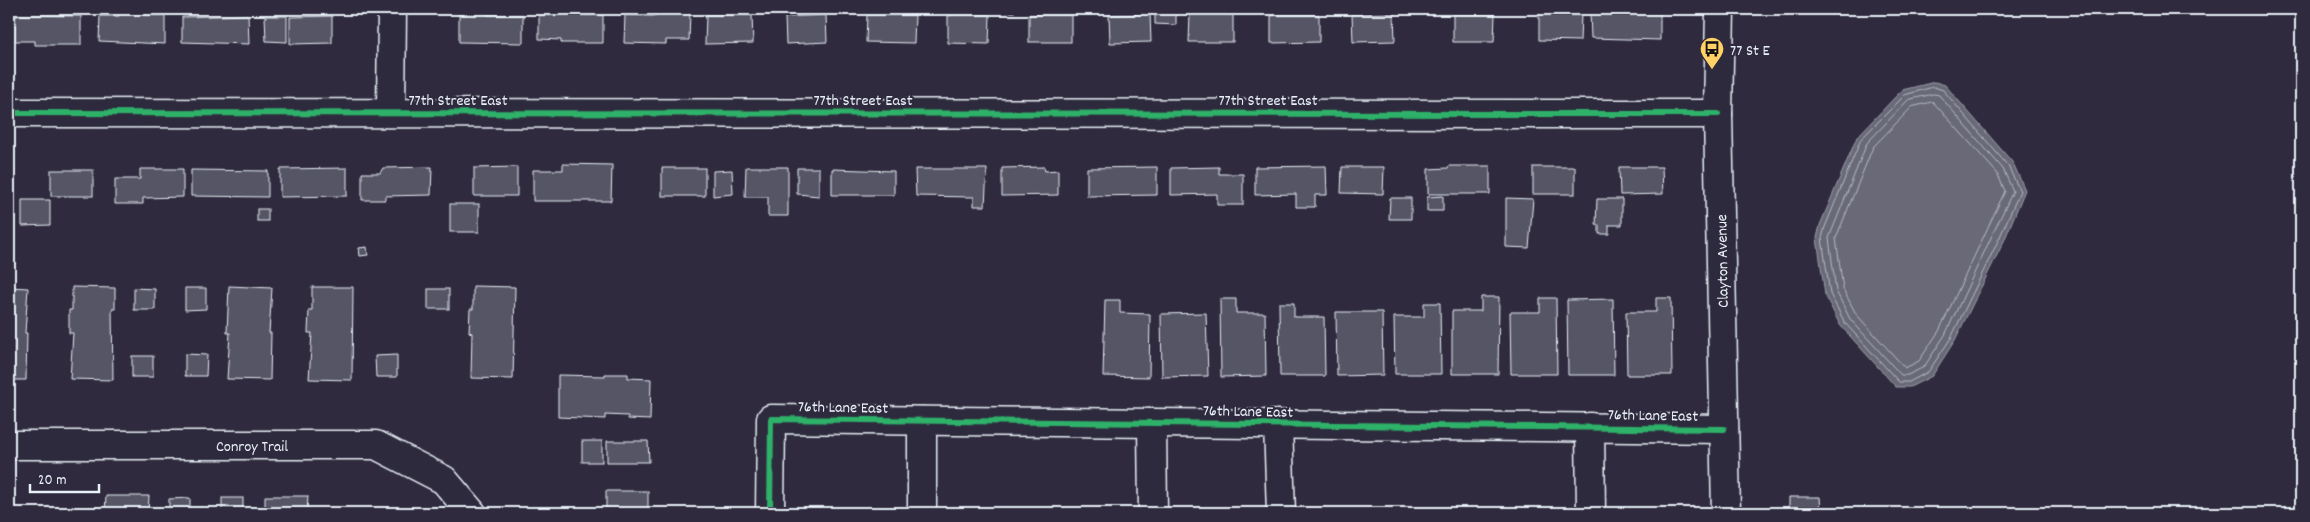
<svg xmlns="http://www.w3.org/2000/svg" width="2310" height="522" viewBox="0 0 2310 522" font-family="Dekko,sans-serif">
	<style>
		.water { fill: #696978; stroke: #9c9fab }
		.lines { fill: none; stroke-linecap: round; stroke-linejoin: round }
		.shore { stroke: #b5bbc5; stroke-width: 1 }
		.building { fill: #575565; stroke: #e8f1f8 }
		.minor-casing { stroke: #e8f1f8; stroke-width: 31 }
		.minor { stroke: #2f2a3d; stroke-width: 28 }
		.cycleway-casing { stroke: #2f2a3d; stroke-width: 9 }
		.cycleway { stroke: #2db169; stroke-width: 6 }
		.labels { text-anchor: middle; stroke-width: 4; stroke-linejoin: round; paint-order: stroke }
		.poi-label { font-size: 16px; fill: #e8f1f8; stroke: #2f2a3d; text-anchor: start }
		.street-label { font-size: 16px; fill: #e8f1f8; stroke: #2f2a3d }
	</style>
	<rect width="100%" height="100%" fill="#2f2a3d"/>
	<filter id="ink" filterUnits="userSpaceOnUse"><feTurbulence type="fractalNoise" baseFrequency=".02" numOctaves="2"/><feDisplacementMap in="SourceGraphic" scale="10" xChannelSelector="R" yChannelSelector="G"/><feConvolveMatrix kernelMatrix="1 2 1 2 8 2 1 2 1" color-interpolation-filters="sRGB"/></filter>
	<g filter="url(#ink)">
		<polygon class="water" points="1935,82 1945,85 2013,163 2025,190 2004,241 1955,340 1932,376 1910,387 1896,387 1840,325 1825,295 1817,238 1820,225 1857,137 1902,90"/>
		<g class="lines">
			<g class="shore">
				<polygon points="1934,87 1943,90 2008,166 2020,191 1999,239 1951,338 1928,372 1909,382 1899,382 1845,323 1830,294 1822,238 1825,227 1861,139 1905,95"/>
				<polygon points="1934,94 1939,95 2003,169 2013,191 1945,335 1924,367 1908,375 1901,375 1850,319 1836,291 1829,238 1867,143 1908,100"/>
				<polygon points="1933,102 1997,173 2005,191 1939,331 1919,361 1905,368 1856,314 1843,289 1836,238 1873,147 1912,107"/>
			</g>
		</g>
		<g class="building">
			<polygon points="119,9 143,9 143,15 165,15 165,44 99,41 100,16 119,16"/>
			<polygon points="459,9 487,9 487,15 523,15 523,43 459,42"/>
			<polygon points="559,9 579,9 579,15 603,15 603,43 561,43 561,40 539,39 539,15 559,15"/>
			<polygon points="826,9 852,9 852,11 826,12"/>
			<rect x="915" y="9" width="18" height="2"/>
			<rect x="986" y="9" width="28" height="3"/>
			<polygon points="1155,9 1176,9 1176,25 1155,24"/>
			<polygon points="656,10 690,12 689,40 666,40 666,44 624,43 625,15 652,16 656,15"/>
			<polygon points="1590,12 1660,12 1660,40 1591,38"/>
			<polygon points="1394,13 1395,41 1353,42 1352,14"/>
			<polygon points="1150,14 1151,42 1110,43 1109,15"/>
			<polygon points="1190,14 1233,14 1233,42 1189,42"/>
			<polygon points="1453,14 1495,14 1494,42 1453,42"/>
			<polygon points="1539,14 1581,15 1580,41 1539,40"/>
			<polygon points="20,15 81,16 81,45 35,45 35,41 15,41 15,17"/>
			<polygon points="248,15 249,44 182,42 182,17"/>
			<polygon points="706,15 752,15 753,43 705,44"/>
			<polygon points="826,15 827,42 786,44 785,17"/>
			<polygon points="867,15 915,15 914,43 866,42"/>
			<polygon points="953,15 990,15 989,44 948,43 948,16"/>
			<rect x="1029" y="15" width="42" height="27"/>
			<polygon points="1275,15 1319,15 1319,42 1271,43 1271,16"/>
			<polygon points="265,16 287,16 287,42 266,41"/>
			<polygon points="332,16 332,43 290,44 290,17"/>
			<polygon points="563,164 612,165 611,201 533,201 533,170 563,170"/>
			<polygon points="1326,166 1327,195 1315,195 1315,207 1296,207 1296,194 1255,195 1255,167"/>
			<polygon points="1449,166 1490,166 1490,194 1428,194 1428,169 1448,168"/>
			<polygon points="432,167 431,195 385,196 385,200 362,200 362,173 380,173 383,168"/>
			<polygon points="517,167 517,196 474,196 474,168"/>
			<polygon points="746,167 788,167 788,216 768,216 768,197 745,197"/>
			<polygon points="1044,167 1045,171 1058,170 1058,195 1002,196 1002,168"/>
			<polygon points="1157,167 1157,195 1087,196 1087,168"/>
			<polygon points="1219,167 1219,174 1243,174 1243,205 1217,205 1217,194 1171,195 1171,168"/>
			<polygon points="1342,167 1384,167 1383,194 1341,193"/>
			<rect x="1533" y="167" width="42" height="27"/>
			<polygon points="1619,167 1662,167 1663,194 1620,195"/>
			<polygon points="347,168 347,196 280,197 280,169"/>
			<rect x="662" y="168" width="43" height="28"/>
			<polygon points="797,168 819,168 819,196 797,194"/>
			<polygon points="140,169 183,169 183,197 143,198 143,204 115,204 115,179 140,179"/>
			<polygon points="832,169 894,171 894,195 832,195"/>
			<polygon points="915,169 987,169 985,206 974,206 974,197 916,196"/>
			<rect x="51" y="170" width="42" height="26"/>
			<polygon points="191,170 268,171 268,197 191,196"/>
			<polygon points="732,170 733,194 713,196 713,171"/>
			<polygon points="1443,196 1443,211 1427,211 1427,197"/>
			<polygon points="1390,198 1411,198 1411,219 1389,219"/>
			<polygon points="1506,198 1533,199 1529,248 1506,247"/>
			<polygon points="1597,199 1622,199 1622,225 1609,225 1609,234 1599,234 1599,225 1596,225"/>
			<polygon points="22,200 50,200 50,225 22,226"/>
			<rect x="450" y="204" width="29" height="28"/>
			<rect x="257" y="209" width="11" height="12"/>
			<polygon points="367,247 368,255 360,256 359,248"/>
			<polygon points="229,286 272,288 269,333 271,333 270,380 227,379 230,333 227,333"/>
			<polygon points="473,286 515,287 513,379 471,378 472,333 469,332 470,309 473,309"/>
			<polygon points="9,287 28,288 25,333 27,333 26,380 9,380"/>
			<polygon points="72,287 115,288 115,309 112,309 113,380 70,379 73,333 69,333 69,310 72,310"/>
			<polygon points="312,287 353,287 352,380 309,379 312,333 308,333 309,310 312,310"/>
			<polygon points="134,288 155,289 155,310 134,310"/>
			<polygon points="185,288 206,288 206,309 185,310"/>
			<rect x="428" y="289" width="21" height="20"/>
			<polygon points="1481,297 1499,297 1498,374 1452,374 1452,311 1481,311"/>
			<polygon points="1540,298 1556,298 1557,374 1511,374 1510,312 1540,312"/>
			<polygon points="1656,298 1671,298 1672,375 1627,375 1626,312 1656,312"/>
			<polygon points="1220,299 1236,299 1236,313 1265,313 1266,376 1221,377"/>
			<polygon points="1613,299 1614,375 1568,375 1567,300"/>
			<polygon points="1105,300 1120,300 1120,313 1150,314 1149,377 1103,376"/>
			<polygon points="1279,303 1294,303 1294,317 1324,317 1325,376 1280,376"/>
			<polygon points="1424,303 1440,303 1441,374 1395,374 1394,317 1424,317"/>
			<polygon points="1336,312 1382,312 1383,375 1337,376"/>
			<polygon points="1206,313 1208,376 1162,377 1161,314"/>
			<polygon points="185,354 207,355 206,376 185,376"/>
			<polygon points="397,355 397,377 376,377 375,356"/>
			<rect x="132" y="356" width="21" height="21"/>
			<polygon points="605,374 628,374 628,378 651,379 650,420 628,419 628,416 605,415 605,419 558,417 558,375 605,376"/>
			<rect x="582" y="441" width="20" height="21"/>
			<polygon points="607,441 648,441 649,462 607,462"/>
			<rect x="606" y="491" width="42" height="22"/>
			<polygon points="106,496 149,496 148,513 105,513"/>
			<polygon points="265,496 308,496 307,513 265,513"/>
			<polygon points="1789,497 1820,497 1821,513 1789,513"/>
			<polygon points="190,498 190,513 169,513 169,499"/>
			<rect x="222" y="498" width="21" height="15"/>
		</g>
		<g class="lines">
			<defs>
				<g id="minor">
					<polyline points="1720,9 1718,114 1726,513"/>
					<polyline points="391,112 392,9"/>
					<polyline points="9,113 1718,114"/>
					<polyline points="1152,423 1153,513"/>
					<polyline points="1278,424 1281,513"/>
					<polyline points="1590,427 1591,513"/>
					<polyline points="9,445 376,445 444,480 472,513"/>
					<polyline points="770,513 771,419 1724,429"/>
					<polyline points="922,513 922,421"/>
				</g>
			</defs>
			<use href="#minor" class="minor-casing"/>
			<use href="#minor" class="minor"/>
			<defs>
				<g id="cycleway">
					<polyline points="9,113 1718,114"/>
					<polyline points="770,513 771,419 1724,429"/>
				</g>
			</defs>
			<use href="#cycleway" class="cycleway-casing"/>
			<use href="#cycleway" class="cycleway"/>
		</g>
	</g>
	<defs>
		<symbol id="bus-pin" viewBox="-11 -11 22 30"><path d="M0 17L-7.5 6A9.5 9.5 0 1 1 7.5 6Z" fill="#ffd166" stroke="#2f2a3d"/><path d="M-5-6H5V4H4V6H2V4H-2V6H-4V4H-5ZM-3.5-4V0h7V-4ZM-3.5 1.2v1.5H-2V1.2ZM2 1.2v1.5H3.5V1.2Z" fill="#111"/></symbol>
	</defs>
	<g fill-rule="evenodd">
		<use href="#bus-pin" x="1698" y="35" width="28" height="38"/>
	</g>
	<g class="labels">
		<g class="poi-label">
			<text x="1730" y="55">77 St E</text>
		</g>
		<g class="street-label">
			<text x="458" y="105">77th Street East</text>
			<text x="863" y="105">77th Street East</text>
			<text x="1268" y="105">77th Street East</text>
			<text transform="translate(1721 261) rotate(-91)" y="6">Clayton Avenue</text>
			<text transform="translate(843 406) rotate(1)" y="6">76th Lane East</text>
			<text transform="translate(1248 410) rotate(1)" y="6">76th Lane East</text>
			<text transform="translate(1653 414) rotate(1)" y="6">76th Lane East</text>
			<text x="252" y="451">Conroy Trail</text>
		</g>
	</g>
	<rect width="2310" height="522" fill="none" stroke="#2f2a3d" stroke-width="30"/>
	<rect x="15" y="15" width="2280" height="492" fill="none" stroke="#e8f1f8" stroke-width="2" filter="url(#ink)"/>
	<path d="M30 484v8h69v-8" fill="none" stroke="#e8f1f8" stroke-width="2.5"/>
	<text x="38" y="484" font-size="15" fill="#e8f1f8" stroke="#2f2a3d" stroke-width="4" paint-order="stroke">20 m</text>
</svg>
